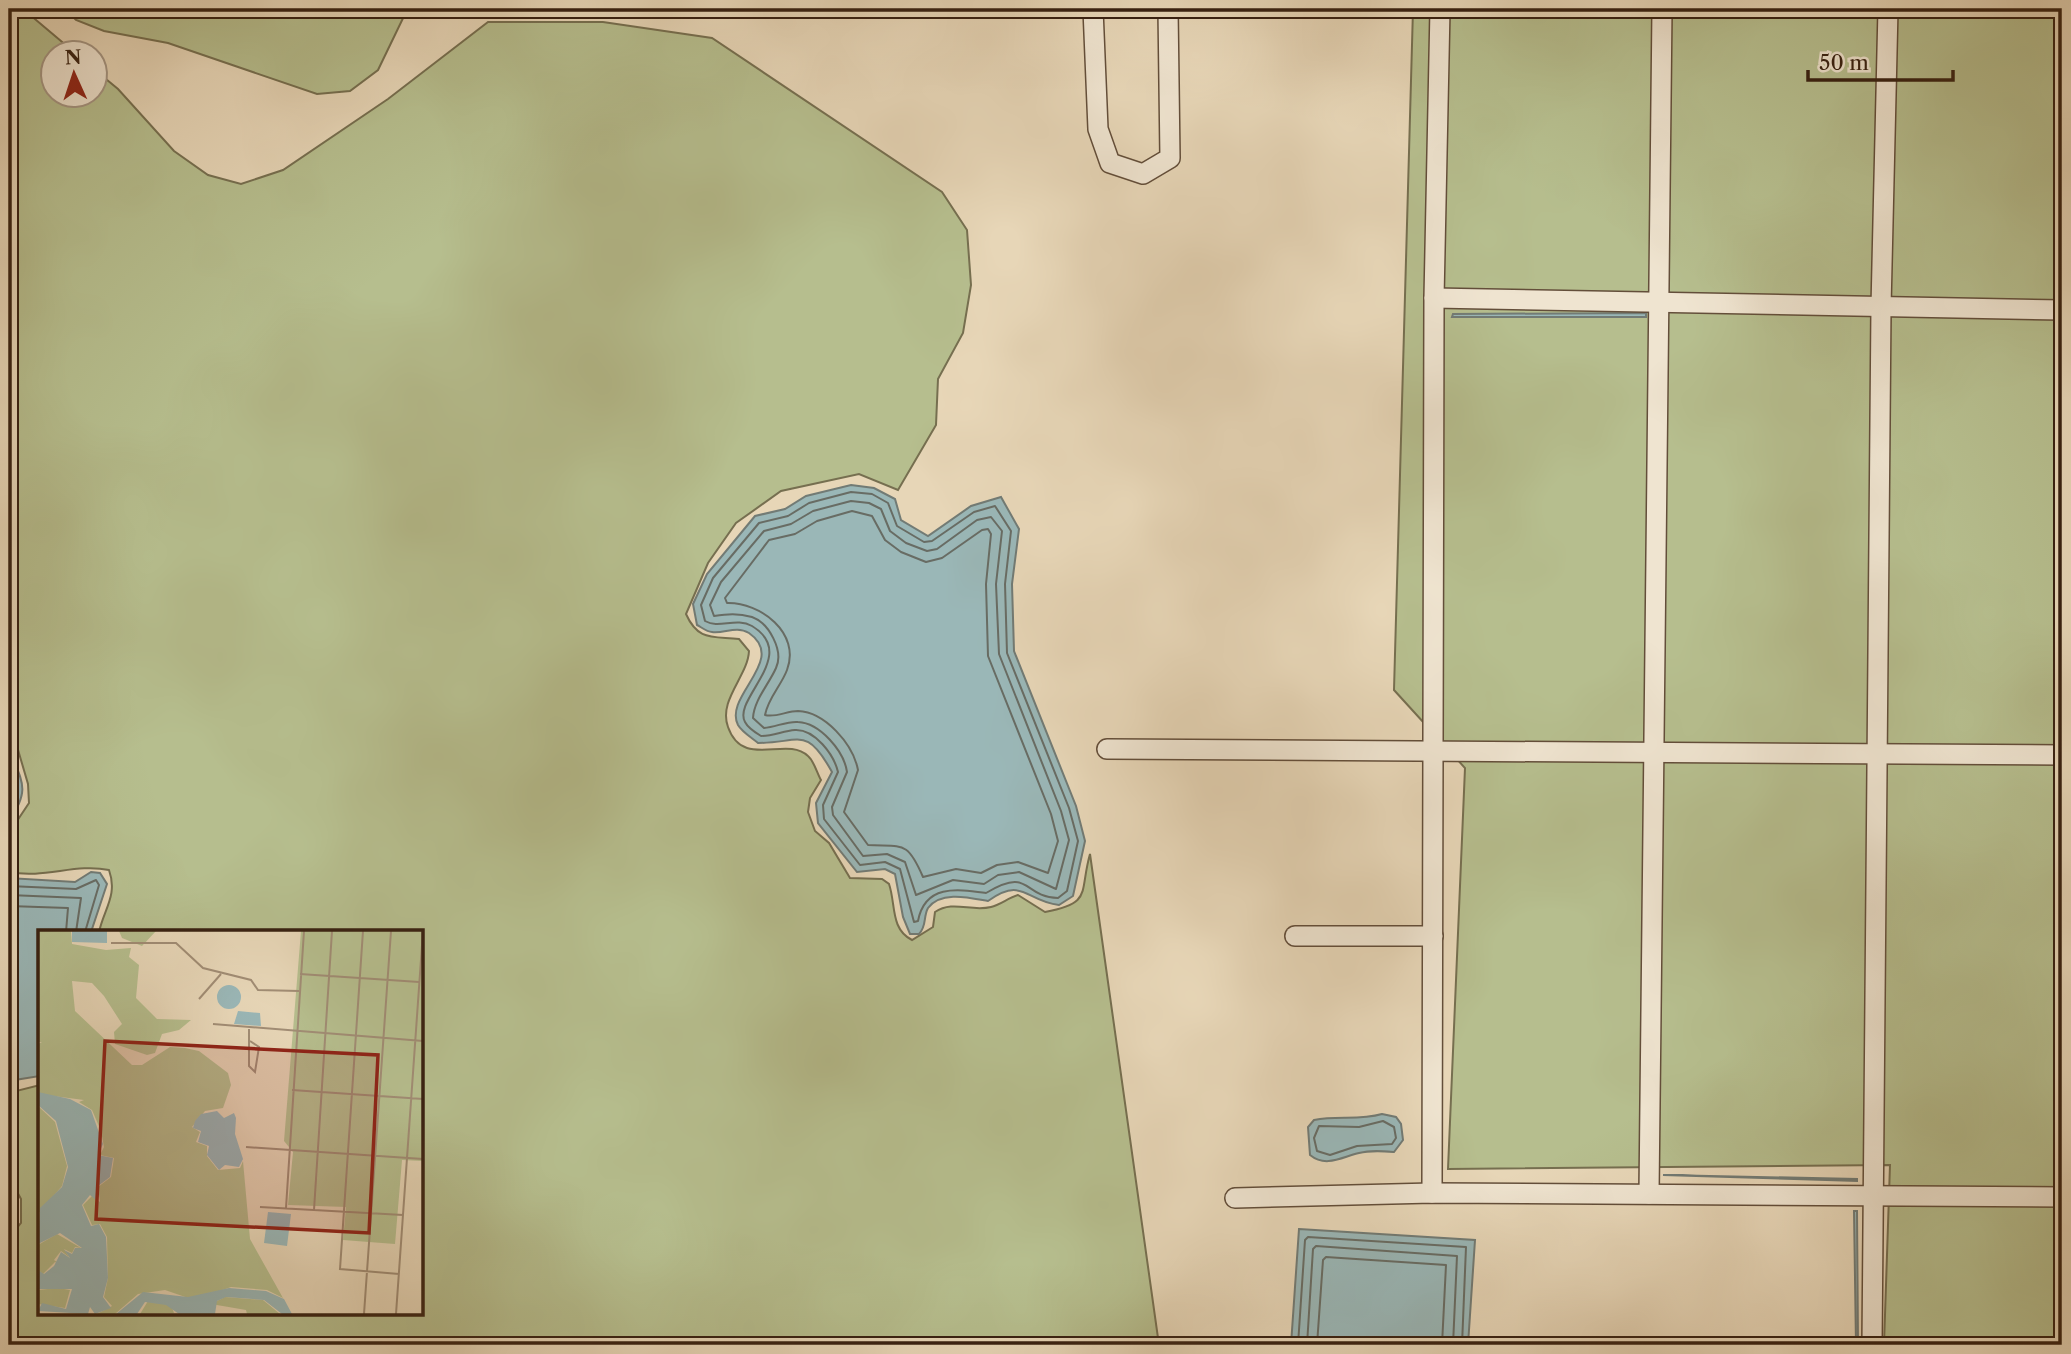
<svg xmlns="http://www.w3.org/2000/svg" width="2071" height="1354" viewBox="0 0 2071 1354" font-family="'Libre Caslon Text',serif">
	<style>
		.green { fill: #b6be8e; stroke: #766f50; stroke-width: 2 }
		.water { fill: #9ab7b7; stroke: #727b75; stroke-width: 2 }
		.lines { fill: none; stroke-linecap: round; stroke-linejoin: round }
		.shore { stroke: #686c64; stroke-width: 2 }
		.minor-casing { stroke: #634e3a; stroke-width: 22 }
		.minor { stroke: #efe4d0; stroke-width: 19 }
		.inset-road { fill: none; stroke: #a18d75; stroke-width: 2 }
		.view { fill: #8f2418; fill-opacity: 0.15; stroke: #8f2418; stroke-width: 3.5 }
		.inset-edge { fill: none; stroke: #372011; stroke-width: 3.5 }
	</style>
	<rect width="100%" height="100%" fill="#e7d6b7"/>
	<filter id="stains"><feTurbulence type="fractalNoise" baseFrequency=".00286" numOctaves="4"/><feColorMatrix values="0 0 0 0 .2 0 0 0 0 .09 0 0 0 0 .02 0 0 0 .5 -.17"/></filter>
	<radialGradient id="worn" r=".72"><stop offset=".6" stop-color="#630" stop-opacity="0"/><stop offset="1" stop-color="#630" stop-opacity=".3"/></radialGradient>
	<g class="green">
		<path d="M9,9h14l51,43h-22v42h42l1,-24 23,19 56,62 34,24 33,9 42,-14 105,-71 100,-77h115l109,16 230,154 25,38 4,55 -8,48 -25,46 -2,46 -38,65 -39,-16 -78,17 -45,32 -28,40 -22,51c12,27 26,22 53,25l10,12c-1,25 -31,49 -21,76 15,43 58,8 80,29 6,5 9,17 13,24l-11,18 -2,14 7,19 14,12 21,35 32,1 7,5c7,20 1,45 23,56l21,-13 2,-15c18,-12 36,0 56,-5 9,-2 17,-9 27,-12l27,17c48,-9 34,-19 45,-58l69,491h-1150v-113l7,-3 5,-6v-24l-12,-22v-80l3,-5 28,-7v229h382v-382h-323c5,-23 19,-37 10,-62 -34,-7 -64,9 -100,2v-39l20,-30 -1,-19 -19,-65z"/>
		<polygon points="65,9 406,9 406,12 378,70 350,91 317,94 168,43 104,31 76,20"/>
		<polygon points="1413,9 2062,9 2062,1345 1884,1345 1890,1165 1448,1169 1465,768 1394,690"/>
	</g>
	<g class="water">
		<polygon points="1646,313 1646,317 1452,317 1453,314"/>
		<path d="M851,485l23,3 21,11 6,21 27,16 43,-30 30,-9 18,32 -7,55 2,67 62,155 9,35 -12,55 -14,9c-34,-4 -36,-29 -71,-4 -17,-3 -47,-11 -60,7 -5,9 -1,18 -9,26h-9l-7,-17 -8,-43 -10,-5 -28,3 -39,-49 -2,-20 16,-31c-26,-47 -32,-29 -74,-29 -6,-5 -16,-11 -20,-18 -15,-29 50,-65 11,-92 -13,-8 -25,1 -37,-1 -5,0 -11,-5 -15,-7l-4,-21 14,-30 48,-58 30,-7 21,-13z"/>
		<path d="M9,749c13,33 22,40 0,72z"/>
		<polygon points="91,872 100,873 107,884 91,932 40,932 40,1076 15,1080 9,1087 9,878 75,882"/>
		<path d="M1382,1114l14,3 5,7 2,16 -9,12c-12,-1 -23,-2 -35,1 -17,4 -33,15 -49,2l-2,-28 6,-7c24,-5 44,1 68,-6z"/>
		<polygon points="1663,1175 1857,1179 1857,1181"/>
		<polygon points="1854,1211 1857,1211 1858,1345 1856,1345"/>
		<polygon points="1299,1229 1475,1240 1468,1345 1291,1345"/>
	</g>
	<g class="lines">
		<g class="shore">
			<path d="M851,492l21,2 16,9 9,23 27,16 8,-1 42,-29 21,-6 16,25 -6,53 2,69 62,155 9,33 -11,50 -9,7c-36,-1 -27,-32 -72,-5 -29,-4 -61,-9 -68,28l-4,1 -14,-53 -15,-7 -25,3 -36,-46 -1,-14 15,-33c-4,-17 -23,-43 -43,-42 -12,1 -22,6 -34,6 -5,-3 -13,-8 -16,-14 -13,-23 55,-67 7,-96 -16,-9 -33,3 -47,-5l-4,-16 12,-27 46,-55 29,-7 21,-13z"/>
			<path d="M851,501l18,2 12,6 9,22 16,12 21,8 10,-2 40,-29 14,-3 11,14 -6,53 3,70 62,157 8,29 -13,49 -37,-17 -21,3 -14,9 -31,-4 -37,15 -11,-33 -18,-8 -24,2 -30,-41 -1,-8 15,-35c-3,-21 -27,-49 -49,-50 -11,-1 -22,5 -34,6l-11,-10c1,-18 16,-34 23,-50 8,-17 -7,-45 -24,-51 -14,-4 -25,-3 -38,-1l-4,-11 11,-23 43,-51 27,-7 22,-13z"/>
			<path d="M852,511l20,5 13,24 16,12 25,10 16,-4 40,-28 6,-1 3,5 -5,50 2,72 63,158 7,27 -10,32 -30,-11 -21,3 -16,8 -25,-4 -33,8c-16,-37 -20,-30 -55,-32l-24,-33 14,-42c-5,-26 -33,-58 -60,-59 -11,0 -23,7 -33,4 3,-17 16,-29 22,-45 14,-37 -27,-68 -60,-67l-2,-5 44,-58 26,-6 22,-13z"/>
			<polyline points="9,886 76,889 96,880 99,885 85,932"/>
			<polyline points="9,895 81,898 76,932"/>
			<polyline points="9,906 68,908 66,932"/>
			<polygon points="1383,1121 1394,1127 1396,1138 1392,1144 1357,1146 1330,1155 1317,1151 1314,1138 1319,1126 1359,1127"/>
			<polyline points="1298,1345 1305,1240 1308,1237 1466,1247 1462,1345"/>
			<polyline points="1307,1345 1313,1249 1316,1246 1457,1256 1453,1345"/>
			<polyline points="1317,1345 1323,1260 1326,1257 1446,1265 1442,1345"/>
		</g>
		<defs>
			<g id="minor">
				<polyline points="1093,9 1098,129 1110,163 1143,174 1170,158 1168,9"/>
				<polyline points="1434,298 2062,310"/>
				<polyline points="1107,749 2062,755"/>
				<polyline points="1295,936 1433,936"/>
				<polyline points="1432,1193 1434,298 1440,9"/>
				<polyline points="1649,1194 1662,9"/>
				<polyline points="1235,1198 1432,1193 2062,1197"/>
				<polyline points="1872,1345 1881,307 1888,9"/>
			</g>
		</defs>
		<use href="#minor" class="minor-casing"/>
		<use href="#minor" class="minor"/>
	</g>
	<g transform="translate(38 930)">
		<rect width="385" height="385" fill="#e7d6b7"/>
		<path d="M0,1h33l1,13 34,6 25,-2 -2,9 10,8 -3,33 21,21 34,1 -12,10 -17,4 -7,19 -8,2 -32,-11 -1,-12 8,-8 -18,-28 -12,-13 -20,-2 3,30 57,54h10l28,-18 15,1 14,3 29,22 3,12 -8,23 -18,3 -13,16 8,5 -4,10 11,4v10l11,14 22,-2 3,-7 7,78 33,59 -16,-8 -36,-3 -37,13 -29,-10 -27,4 -23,20h-18l15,-8 -8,-9 4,-19 -1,-41 -7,-13 -8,1 -9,-20 9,-9 8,6 -2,-15 13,-10 3,-19 -14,-3 4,-8 -3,-16 -9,-21 -13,-8 5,-2 -46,-6v-50l4,-2h-4zM81,1h37l-14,15 -20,-8zM263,1h122v230l-21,-1 -7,84 -52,-4 3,-33 -58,-2 5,-53 -9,-11zM0,176l17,16 12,44 -5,20 -24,28zM19,304l24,14 -6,-1 -3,6 -8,-4 5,8 -8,-6 -7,9 10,7 -9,-5 -12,12 -5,-4v-25zM20,358l12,2 -5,18 -27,-4v-14zM187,367l38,3 17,14h-33l-1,-4 -35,-6zM110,371l23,4 3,8 -34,1z" fill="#b6be8e"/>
		<path d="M34,1h35v12l-35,-1zM179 67a12 12 0 1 1 24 0a12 12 0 1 1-24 0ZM200,81l22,2 1,13 -27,-2zM0,162l32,7 21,11 12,34 -5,11 15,3 -3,19 -12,9v16l-8,-7 -8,10 9,21 8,-2 7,13 2,41 -5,19 8,11 -16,6 -5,-7 -2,7 -50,-3 4,-8 24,6 6,-20h-34v-19l6,4 10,-8 7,-14 9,6 -6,-8 8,4 3,-6h7l-22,-15 -22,11 2,-36 22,-21 6,-20 -12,-46 -18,-16zM179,181l7,7 10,-5 2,5 -1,16 8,25 -4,8 -14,-2 -6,5 -12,-15 2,-9 -11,-4 3,-11 -8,-3 2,-7 6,-7zM230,282l23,2 -4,32 -23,-3zM191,358l37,3 18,8 8,15h-10l-18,-14 -38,-3 -9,4 -2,13h-36l-13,-9 -21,-3 -8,12h-21l27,-22 45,5z" fill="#9ab7b7"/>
		<path class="inset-road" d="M325,1l-23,338 59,5M73,13h65l27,25 48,12 7,10 41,1M262,44l119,8M161,69l22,-25M175,94l210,17M211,99v37l6,6 4,-25 -9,-6M254,160l131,9M208,217l177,12M222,277l143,8M248,278l18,-277M276,280l18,-279M326,384l27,-383M358,384l27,-383"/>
		<path class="view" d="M67,111l273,14 -9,178 -273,-14z"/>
		<rect width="385" height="385" class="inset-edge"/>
	</g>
	<rect width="2071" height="1354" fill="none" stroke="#e7d6b7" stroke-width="35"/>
	<rect x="10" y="10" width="2050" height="1333" fill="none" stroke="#372011" stroke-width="3.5"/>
	<rect x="18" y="18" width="2036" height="1319" fill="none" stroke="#372011" stroke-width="2"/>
	<g transform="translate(74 74) rotate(357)"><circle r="33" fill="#efe4d0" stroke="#a59684" stroke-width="2"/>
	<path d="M0-5L12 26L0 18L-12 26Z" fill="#8f2418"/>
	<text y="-10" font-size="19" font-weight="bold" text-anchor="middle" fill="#372011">N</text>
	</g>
	<path d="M1808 70v10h145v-10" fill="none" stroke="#372011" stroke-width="3.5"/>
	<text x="1819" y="70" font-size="21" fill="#372011" stroke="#efe4d0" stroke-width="5" paint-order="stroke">50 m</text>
	<rect width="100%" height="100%" filter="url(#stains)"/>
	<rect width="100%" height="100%" fill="url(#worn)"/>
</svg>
